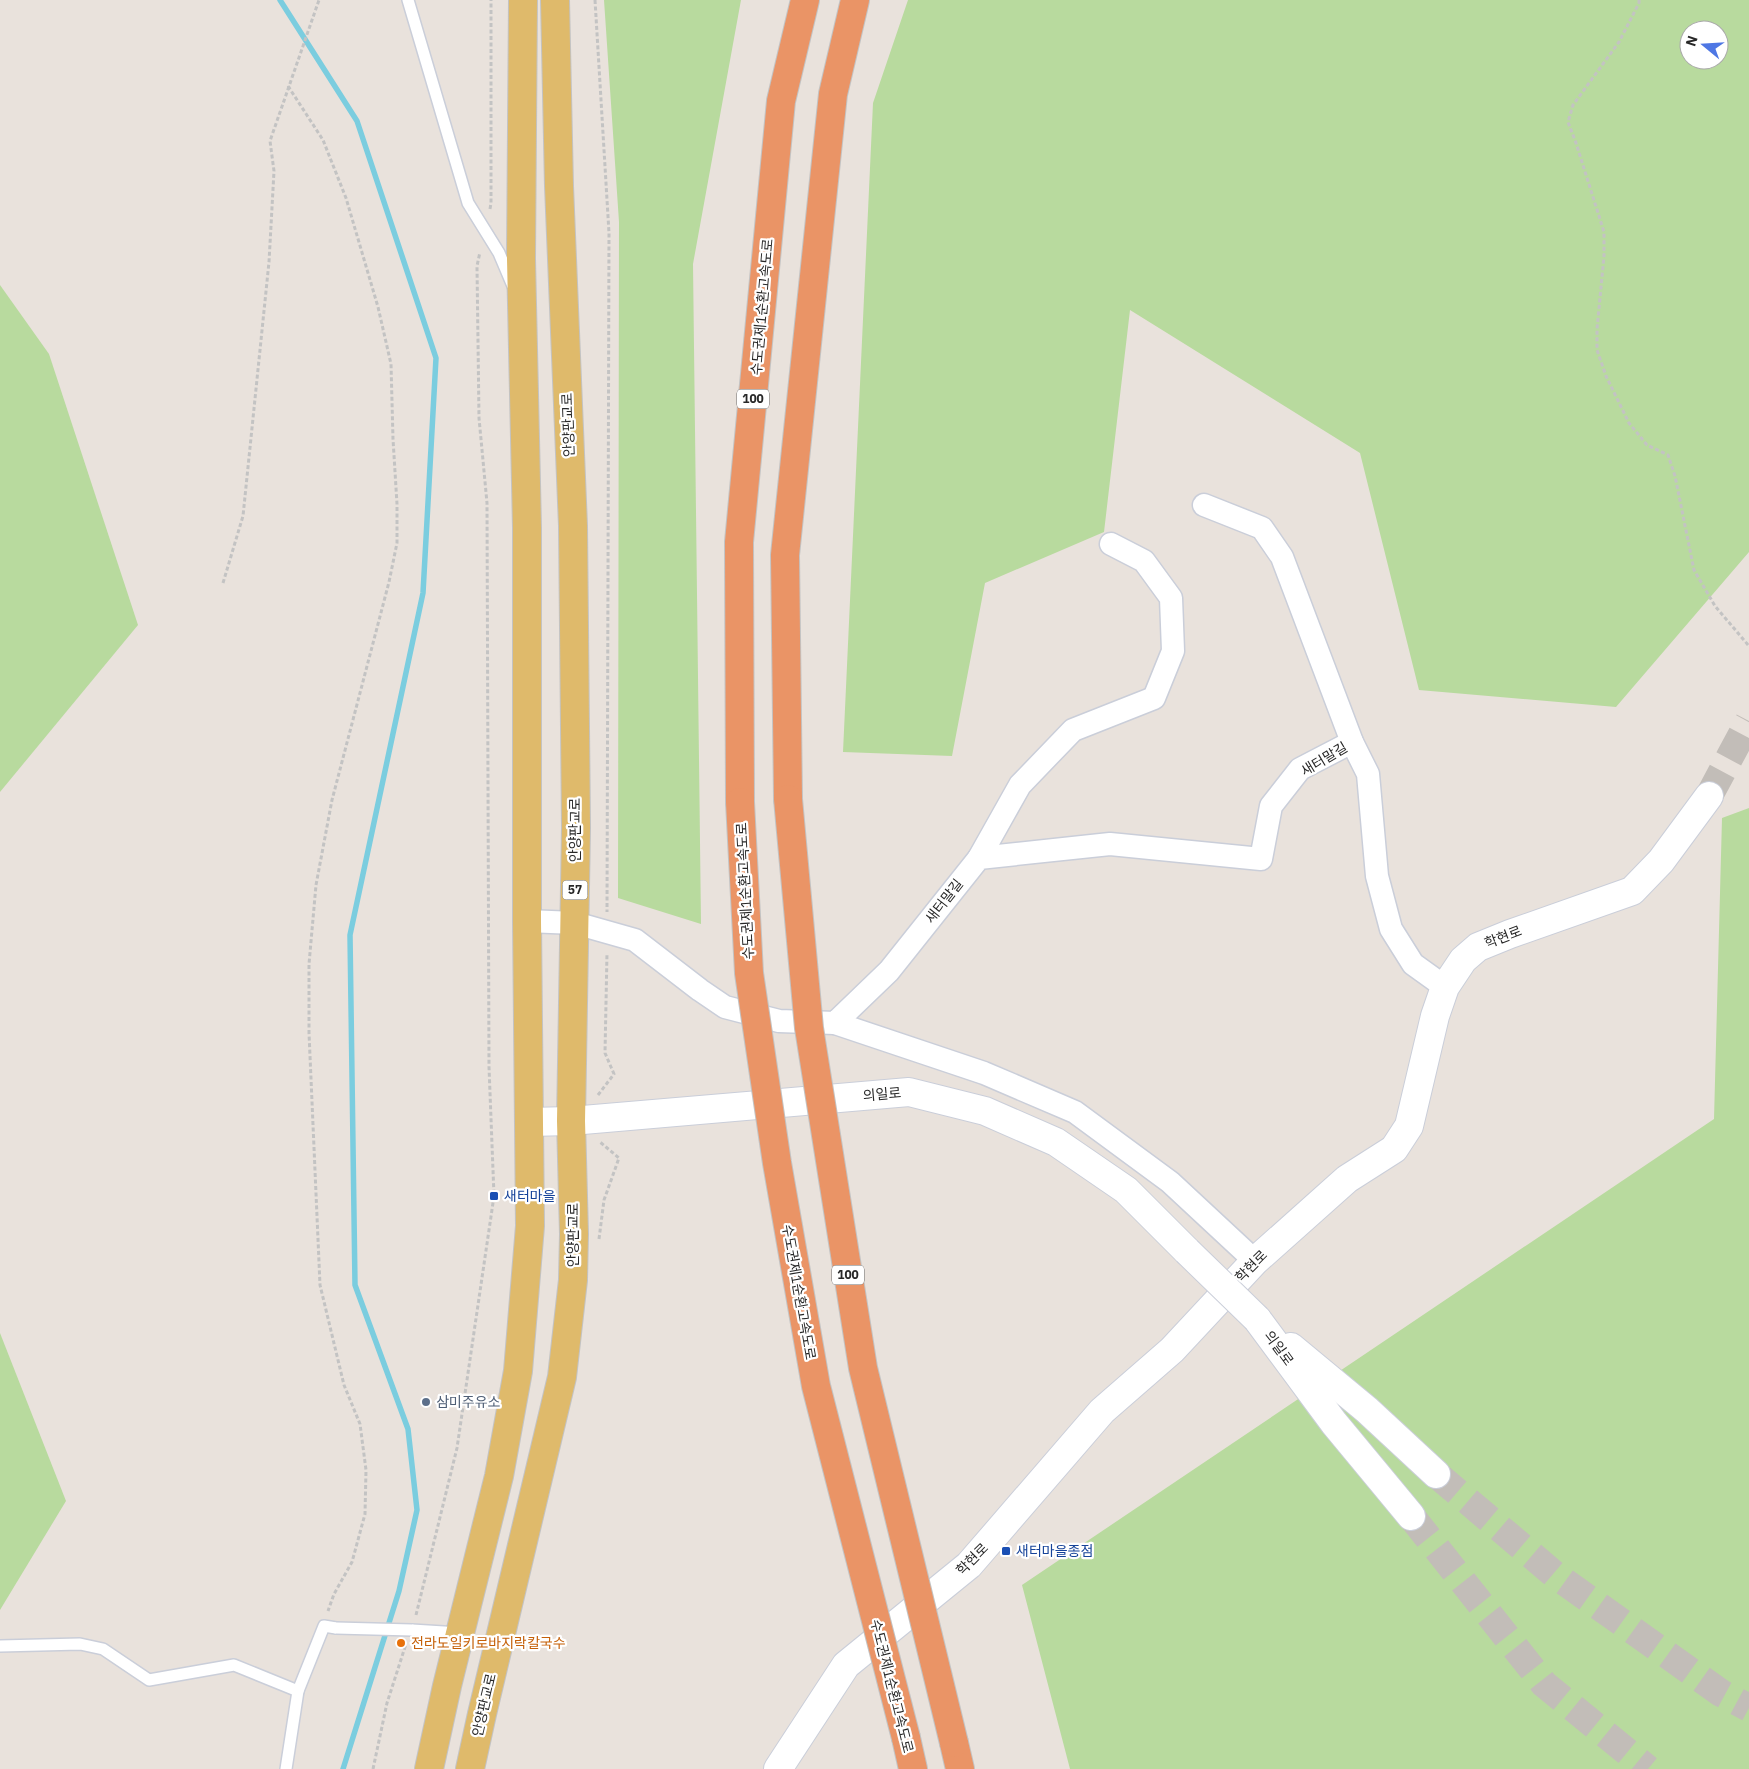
<svg xmlns="http://www.w3.org/2000/svg" width="1749" height="1769" viewBox="0 0 1749 1769" font-family="'IBM Plex Sans','Noto Sans KR',sans-serif">
	<style>
		.green { fill: #b8da9e; fill-rule: evenodd }
		.lines { fill: none; stroke-linecap: round; stroke-linejoin: round }
		.stream { stroke: #7bcddf; stroke-width: 5.5 }
		.secondary-tunnel { stroke: #c2bdb8; stroke-width: 28; stroke-dasharray: 28 14; stroke-linecap: butt }
		.lane-casing { stroke: #caced9; stroke-width: 14 }
		.street-casing { stroke: #caced9; stroke-width: 25 }
		.secondary-casing { stroke: #caced9; stroke-width: 30 }
		.primary-casing { stroke: #c3c3c3; stroke-width: 30 }
		.highway-casing { stroke: #c3c3c3; stroke-width: 30 }
		.path { stroke: #c3c3c3; stroke-width: 3; stroke-dasharray: 4 2.5; stroke-linecap: butt }
		.lane { stroke: #fff; stroke-width: 11 }
		.street { stroke: #fff; stroke-width: 22 }
		.secondary { stroke: #fff; stroke-width: 28 }
		.primary { stroke: #dfba6b; stroke-width: 28 }
		.highway { stroke: #ea9466; stroke-width: 28 }
		.lane-bridge-casing { stroke: #caced9; stroke-width: 14; stroke-linecap: butt }
		.secondary-bridge-casing { stroke: #caced9; stroke-width: 30; stroke-linecap: butt }
		.highway-bridge-casing { stroke: #c3c3c3; stroke-width: 30; stroke-linecap: butt }
		.lane-bridge { stroke: #fff; stroke-width: 11 }
		.secondary-bridge { stroke: #fff; stroke-width: 28 }
		.highway-bridge { stroke: #ea9466; stroke-width: 28 }
		.transit-dot { fill: #1a4fb4; stroke: #fff; stroke-width: 2 }
		.service-dot { fill: #5c6f8a; stroke: #fff; stroke-width: 2 }
		.food-dot { fill: #e8710a; stroke: #fff; stroke-width: 2 }
		.labels { text-anchor: middle; stroke-width: 4.5; stroke-linejoin: round; paint-order: stroke }
		.shield { fill: #fff; stroke: #686868; stroke-width: 1 }
		.shield-label { font-size: 12px; font-weight: bold; fill: #282828 }
		.street-label { font-size: 14px; fill: #282828; stroke: #fff }
		.transit-label { font-size: 14px; fill: #164399; stroke: #fff; text-anchor: start }
		.service-label { font-size: 14px; fill: #4e5e75; stroke: #fff; text-anchor: start }
		.food-label { font-size: 14px; fill: #c56008; stroke: #fff; text-anchor: start }
	</style>
	<rect width="100%" height="100%" fill="#e9e2dc"/>
	<g class="green">
		<polygon points="604,0 741,0 693,264 701,924 618,898 619,222"/>
		<path d="M908,0h841v552l-133,155 -197,-17 -59,-237 -230,-143 -26,222 -119,51 -33,173 -109,-4 30,-649zM1689,30h30v30h-30z"/>
		<polygon points="0,285 49,354 138,625 0,792"/>
		<polygon points="1749,808 1749,1769 1070,1769 1022,1585 1714,1119 1722,818"/>
		<polygon points="0,1333 66,1501 0,1610"/>
	</g>
	<g class="lines">
		<polyline class="stream" points="280,0 357,121 436,358 423,593 350,935 355,1285 408,1429 417,1510 399,1591 343,1769"/>
		<g class="secondary-tunnel">
			<polyline points="1709,796 1749,721"/>
			<polyline points="1436,1474 1555,1575 1721,1693 1749,1708"/>
			<polyline points="1411,1516 1544,1684 1648,1769"/>
		</g>
		<defs>
			<g id="lane">
				<polyline points="408,0 468,203 499,253 513,286"/>
				<polyline points="412,1630 460,1633"/>
				<polyline points="0,1646 80,1644 103,1649 149,1680 234,1665 298,1691"/>
				<polyline points="286,1769 298,1691 324,1626 336,1628"/>
			</g>
			<g id="street">
				<polyline points="1204,505 1262,528 1282,557 1352,742 1368,774 1377,876 1391,929 1413,964 1445,987"/>
				<polyline points="979,858 1020,785 1073,730 1154,698 1173,651 1171,598 1144,561 1111,544"/>
				<polyline points="527,921 575,923 635,940 700,990 725,1007 779,1021 835,1023 889,971 979,858 1110,844 1261,859 1271,806 1300,769 1352,742"/>
				<polyline points="835,1023 984,1073 1075,1112 1170,1182 1255,1261"/>
			</g>
			<g id="secondary">
				<polyline points="529,1122 571,1121 909,1092 985,1111 1056,1142 1126,1190 1187,1251"/>
				<polyline points="1257,1319 1334,1423 1411,1516"/>
				<polyline points="1291,1347 1367,1410 1436,1474"/>
				<polyline points="778,1769 846,1665 969,1565 1102,1411 1172,1350 1255,1261 1347,1179 1394,1149 1409,1126 1435,1016 1445,987 1463,960 1478,947 1510,934 1632,891 1661,861 1709,796"/>
			</g>
			<g id="primary">
				<polyline points="429,1769 447,1686 499,1476 518,1371 530,1226 527,921 527,528 521,259 523,0"/>
				<polyline points="470,1769 482,1714 562,1377 573,1280 574,1234 571,1121 576,828 573,526 559,186 555,0"/>
			</g>
			<g id="highway">
				<polyline points="788,799 785,555 833,94 855,0"/>
				<polyline points="740,802 739,542 781,101 805,0"/>
				<polyline points="906,1738 913,1769"/>
				<polyline points="954,1743 960,1769"/>
			</g>
		</defs>
		<use href="#lane" class="lane-casing"/>
		<use href="#street" class="street-casing"/>
		<use href="#secondary" class="secondary-casing"/>
		<use href="#primary" class="primary-casing"/>
		<use href="#highway" class="highway-casing"/>
		<g class="path">
			<polyline points="595,0 609,233 607,912"/>
			<polyline points="1639,0 1639,3 1619,42 1573,105 1568,122 1576,143 1604,232 1604,256 1597,329 1597,350 1606,376 1629,423 1647,445 1668,455 1675,476 1694,570 1715,606 1749,646"/>
			<polyline points="288,86 323,140 346,198 378,307 391,364 393,439 397,504 397,543 389,582 332,800 316,885 309,964 309,1033 320,1285 344,1385 360,1424 366,1470 365,1514 352,1562 334,1594 328,1611"/>
			<polyline points="490,209 491,203 491,0"/>
			<polyline points="223,583 243,516 269,262 274,171 270,141 319,0"/>
			<polyline points="598,1095 614,1074 605,1053 607,953"/>
			<polyline points="599,1239 604,1200 619,1158 600,1142"/>
			<polyline points="416,1615 457,1448 494,1196 489,1067 487,503 479,418 477,266 480,252"/>
			<polyline points="373,1769 387,1703 406,1644"/>
		</g>
		<use href="#lane" class="lane"/>
		<use href="#street" class="street"/>
		<use href="#secondary" class="secondary"/>
		<use href="#primary" class="primary"/>
		<use href="#highway" class="highway"/>
		<defs>
			<polyline id="lane-bridge" points="336,1628 412,1630"/>
			<polyline id="secondary-bridge" points="1187,1251 1257,1319"/>
			<g id="highway-bridge">
				<polyline points="788,799 809,1028 863,1368 954,1743"/>
				<polyline points="740,802 749,973 777,1163 816,1386 906,1738"/>
			</g>
		</defs>
		<use href="#lane-bridge" class="lane-bridge-casing"/>
		<use href="#secondary-bridge" class="secondary-bridge-casing"/>
		<use href="#highway-bridge" class="highway-bridge-casing"/>
		<use href="#lane-bridge" class="lane-bridge"/>
		<use href="#secondary-bridge" class="secondary-bridge"/>
		<use href="#highway-bridge" class="highway-bridge"/>
	</g>
	<g class="transit-dot">
		<rect x="489" y="1191" width="10" height="10" rx="2.5"/>
		<rect x="1001" y="1546" width="10" height="10" rx="2.5"/>
	</g>
	<circle class="service-dot" cx="426" cy="1402" r="5"/>
	<circle class="food-dot" cx="401" cy="1643" r="5"/>
	<g class="labels">
		<g class="shield">
			<rect x="737" y="389.5" width="32" height="19" rx="4"/>
			<rect x="562.5" y="880.5" width="25" height="19" rx="4"/>
			<rect x="832" y="1265.5" width="32" height="19" rx="4"/>
		</g>
		<g class="shield-label">
			<text x="753" y="403">100</text>
			<text x="575" y="894">57</text>
			<text x="848" y="1279">100</text>
		</g>
		<g class="street-label">
			<text transform="translate(762 307) rotate(-85)" y="5">수도권제1순환고속도로</text>
			<text transform="translate(568 425) rotate(-92)" y="5">안양판교로</text>
			<text transform="translate(1324 759) rotate(-31)" y="5">새터말길</text>
			<text transform="translate(575 830) rotate(-90)" y="5">안양판교로</text>
			<text transform="translate(745 891) rotate(-93)" y="5">수도권제1순환고속도로</text>
			<text transform="translate(944 901) rotate(-52)" y="5">새터말길</text>
			<text transform="translate(1503 937) rotate(-21)" y="5">학현로</text>
			<text transform="translate(882 1094) rotate(-5)" y="5">의일로</text>
			<text transform="translate(573 1235) rotate(-90)" y="5">안양판교로</text>
			<text transform="translate(1251 1266) rotate(-45)" y="5">학현로</text>
			<text transform="translate(799 1292) rotate(80)" y="5">수도권제1순환고속도로</text>
			<text transform="translate(1279 1348) rotate(54)" y="5">의일로</text>
			<text transform="translate(972 1559) rotate(-45)" y="5">학현로</text>
			<text transform="translate(892 1686) rotate(76)" y="5">수도권제1순환고속도로</text>
			<text transform="translate(484 1705) rotate(-77)" y="5">안양판교로</text>
		</g>
		<g class="transit-label">
			<text x="504" y="1201">새터마을</text>
			<text x="1016" y="1556">새터마을종점</text>
		</g>
		<g class="service-label">
			<text x="436" y="1407">삼미주유소</text>
		</g>
		<g class="food-label">
			<text x="411" y="1648">전라도일키로바지락칼국수</text>
		</g>
	</g>
	<g transform="translate(1704 45) rotate(288)"><circle r="24" fill="#ffffff" stroke="#a9a9a9"/>
	<path d="M0-4L9 19L0 12L-9 19Z" fill="#4e77e4"/>
	<text y="-8" font-size="14" font-weight="bold" text-anchor="middle" fill="#282828">N</text>
	</g>
</svg>
